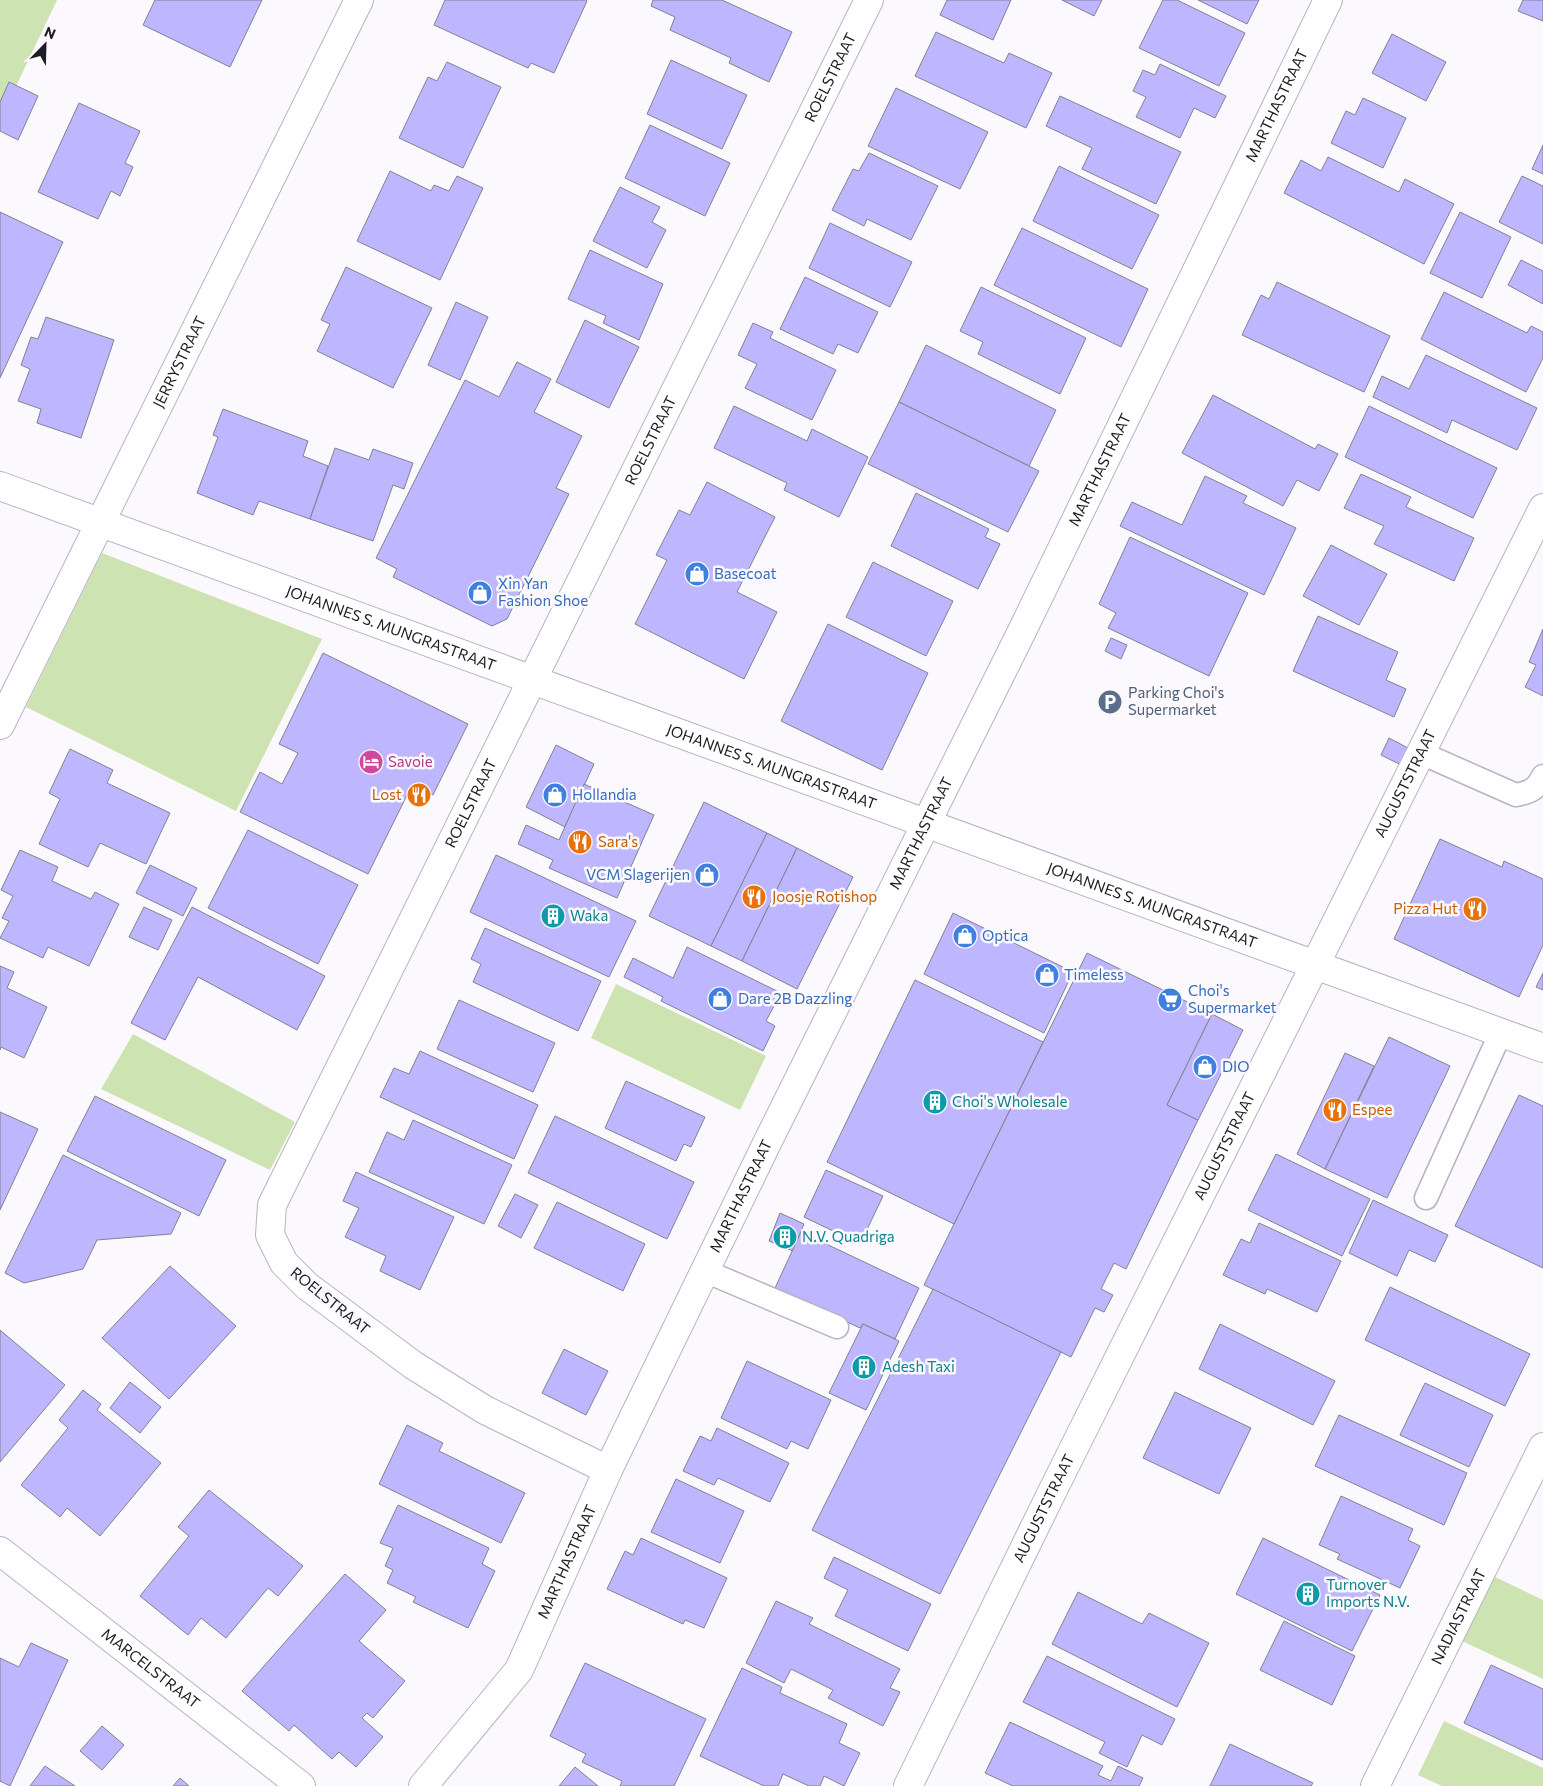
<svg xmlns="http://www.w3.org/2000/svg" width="1543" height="1786" viewBox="0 0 1543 1786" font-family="Commissioner,sans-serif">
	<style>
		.green { fill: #cde3b1 }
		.building { fill: #beb6fe; stroke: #828193 }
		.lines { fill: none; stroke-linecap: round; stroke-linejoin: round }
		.lane-casing { stroke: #b9b1c4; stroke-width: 25 }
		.street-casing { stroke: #b9b1c4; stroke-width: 30 }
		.secondary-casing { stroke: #b9b1c4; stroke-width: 30 }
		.lane { stroke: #fff; stroke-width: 22 }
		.street { stroke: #fff; stroke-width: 28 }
		.secondary { stroke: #fff; stroke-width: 28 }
		.labels { text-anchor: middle; stroke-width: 5; stroke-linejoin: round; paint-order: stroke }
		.street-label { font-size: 15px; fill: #1e1b23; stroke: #fbf9fd }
		.shop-label { font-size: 15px; fill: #366cbe; stroke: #fbf9fd; text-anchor: start }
		.service-label { font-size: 15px; fill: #4e5e75; stroke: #fbf9fd; text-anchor: start }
		.hotel-label { font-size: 15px; fill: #b23c85; stroke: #fbf9fd; text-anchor: start }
		.food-label { font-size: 15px; fill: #c56008; stroke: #fbf9fd; text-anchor: start }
		.culture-label { font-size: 15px; fill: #0d838f; stroke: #fbf9fd; text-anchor: start }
	</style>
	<rect width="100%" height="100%" fill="#fbf9fd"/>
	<g class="green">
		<polygon points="0,0 57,0 0,120"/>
		<polygon points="102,553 322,639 236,811 26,707"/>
		<polygon points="616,984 766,1056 740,1110 591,1038"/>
		<polygon points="133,1034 295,1122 270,1170 101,1089"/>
		<polygon points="1493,1576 1543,1600 1543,1679 1462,1641"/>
		<polygon points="1444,1721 1543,1768 1543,1786 1442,1786 1418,1775"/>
	</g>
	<g class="building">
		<polygon points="155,0 262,0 230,67 143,25"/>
		<polygon points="445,0 586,0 587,1 554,73 531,63 528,68 434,25"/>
		<polygon points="653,0 722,0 792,32 769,82 729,63 731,58 670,30 675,17 651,6"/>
		<polygon points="947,0 1011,0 993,40 940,15"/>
		<polygon points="1062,0 1102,0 1094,16"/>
		<polygon points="1163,0 1177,0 1245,33 1219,86 1139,48"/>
		<polygon points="1198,0 1259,0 1247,24"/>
		<polygon points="1523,0 1543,0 1543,21 1518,11"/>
		<polygon points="936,32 1004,63 1009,53 1052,73 1026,128 915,76"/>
		<polygon points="1392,34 1446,62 1426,101 1372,73"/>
		<polygon points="671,60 747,95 722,149 647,114"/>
		<polygon points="447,62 501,87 463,168 399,138 428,77 437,81"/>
		<polygon points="1160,64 1226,96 1215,118 1194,108 1180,138 1136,117 1146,97 1133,91 1143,70 1155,75"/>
		<polygon points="9,82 38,96 18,140 0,131 0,102"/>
		<polygon points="896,88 988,132 960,189 868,146"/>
		<polygon points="1060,96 1181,152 1156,204 1082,169 1092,148 1046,126"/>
		<polygon points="1363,98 1406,118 1383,168 1331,143 1346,111 1355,115"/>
		<polygon points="79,103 140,131 125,163 133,167 120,196 111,191 98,219 38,192"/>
		<polygon points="650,125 730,163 705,216 625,178"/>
		<polygon points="1543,145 1543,174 1532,169"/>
		<polygon points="869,153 938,186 911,240 867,219 864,226 832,210 853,169 859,171"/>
		<polygon points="1328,157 1399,192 1405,179 1454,204 1424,264 1284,193 1301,160 1321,171"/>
		<polygon points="1059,166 1159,215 1132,269 1033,221"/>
		<polygon points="390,171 431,191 434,185 449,191 457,176 483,188 440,280 357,241"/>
		<polygon points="1522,176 1543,186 1543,244 1499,222"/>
		<polygon points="620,187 660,207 652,222 666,230 647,268 593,241"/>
		<polygon points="0,212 63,242 0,378"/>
		<polygon points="1460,212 1511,237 1482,298 1430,273"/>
		<polygon points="830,223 912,262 890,307 809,268"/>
		<polygon points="1022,228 1148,289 1121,347 994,285"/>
		<polygon points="590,250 663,284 639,340 603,323 606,316 568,299"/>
		<polygon points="1521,260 1543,271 1543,304 1508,285"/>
		<polygon points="346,267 432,308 393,388 317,351 330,324 321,320"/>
		<polygon points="805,277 878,312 858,353 838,344 833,354 780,329"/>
		<polygon points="1277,282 1390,336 1364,392 1242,335 1261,295 1269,299"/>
		<polygon points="981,287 1086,338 1060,394 978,354 983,342 960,331"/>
		<polygon points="1444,292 1527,333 1531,326 1543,332 1543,358 1526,392 1421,339"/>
		<polygon points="456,302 488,317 460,380 428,365"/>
		<polygon points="46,317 114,340 81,438 37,423 41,409 18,401 30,369 21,365 31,337 38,339"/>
		<polygon points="585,320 639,347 609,408 556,382"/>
		<polygon points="753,323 773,332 770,338 836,370 812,420 745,388 757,364 738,355"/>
		<polygon points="926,345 1056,410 1029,466 899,402"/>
		<polygon points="1426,355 1537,408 1517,450 1452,420 1447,433 1373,397 1382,376 1409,389"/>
		<polygon points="517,362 551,379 534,412 582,436 556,488 569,494 507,619 492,626 393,577 397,569 376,558 465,380 499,397"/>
		<polygon points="1213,395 1315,449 1318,444 1338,454 1319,491 1297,480 1283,506 1182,453"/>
		<polygon points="899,402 1039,471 1008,532 868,464"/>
		<polygon points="734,406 807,441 812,429 868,457 839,517 784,490 787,483 714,448"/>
		<polygon points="1369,406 1497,468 1473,518 1345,457"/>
		<polygon points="223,409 308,441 303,456 328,466 310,519 259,501 253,515 197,493 218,437 213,435"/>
		<polygon points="335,448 369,460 373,449 413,463 404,489 393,485 373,541 310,519"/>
		<polygon points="1361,474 1411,497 1406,507 1474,538 1454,581 1374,544 1384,526 1344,508"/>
		<polygon points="1205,476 1247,496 1243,503 1296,528 1264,595 1120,526 1132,502 1182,525"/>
		<polygon points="707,482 775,517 737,592 777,612 744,679 635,624 667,560 656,555 679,510 690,515"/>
		<polygon points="916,493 989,529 985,537 1000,544 978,589 891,546"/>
		<polygon points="1130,537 1248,593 1209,676 1108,628 1116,613 1099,604"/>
		<polygon points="1331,545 1387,574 1359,625 1303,596"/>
		<polygon points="873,562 953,601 926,656 846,617"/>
		<polygon points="1318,616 1398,652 1386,680 1406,689 1394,717 1293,671"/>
		<polygon points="828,624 928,673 882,770 781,721"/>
		<polygon points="1543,629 1543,696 1525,687 1536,665 1529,662"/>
		<polygon points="1111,638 1127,645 1121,659 1105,651"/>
		<polygon points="323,653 468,724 433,795 412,785 368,874 240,812 260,772 282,784 298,753 279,744"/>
		<polygon points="1389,738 1410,749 1401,765 1381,755"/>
		<polygon points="556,745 594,764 565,827 526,807"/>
		<polygon points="70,749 113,770 107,783 170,813 146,864 100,843 88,867 39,844 60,799 49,793"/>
		<polygon points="584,784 654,815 617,898 549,868 553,860 518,844 526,825 559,840"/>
		<polygon points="704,802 767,833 711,946 649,916"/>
		<polygon points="248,830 358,885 318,964 208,908"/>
		<polygon points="767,833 797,848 742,961 711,946"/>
		<polygon points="1440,839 1502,867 1504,861 1543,879 1543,945 1519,997 1394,939"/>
		<polygon points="797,848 853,877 797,989 742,961"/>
		<polygon points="20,850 58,867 52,881 91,899 95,892 119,904 89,966 48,947 43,958 0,938 9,921 2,918 13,896 1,890"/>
		<polygon points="496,855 636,921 609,977 470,912"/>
		<polygon points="150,865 197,888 183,916 136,893"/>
		<polygon points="144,907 172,920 158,950 129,937"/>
		<polygon points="192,907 325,976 297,1030 198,977 165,1040 131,1023"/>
		<polygon points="953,913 1073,972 1044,1033 924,974"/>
		<polygon points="485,928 601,981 578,1031 473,982 481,964 471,959"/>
		<polygon points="687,947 781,993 766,1021 775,1026 763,1051 661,1001 663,997 624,977 633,958 673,978"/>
		<polygon points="1087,953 1212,1014 1167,1105 1198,1120 1126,1269 1114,1263 1101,1289 1113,1295 1104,1312 1095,1308 1071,1357 924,1285"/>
		<polygon points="0,966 14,972 7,988 47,1007 24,1058 1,1047 0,1050"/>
		<polygon points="1543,973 1543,990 1536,987"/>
		<polygon points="915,980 1043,1042 954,1224 827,1162"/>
		<polygon points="459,1000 555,1043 533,1092 437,1049"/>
		<polygon points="1212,1014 1243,1030 1198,1120 1167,1105"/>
		<polygon points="1389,1037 1450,1066 1387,1198 1325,1169"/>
		<polygon points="420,1051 538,1105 514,1159 380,1097 394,1068 409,1074"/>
		<polygon points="1345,1053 1374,1066 1325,1169 1297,1154"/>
		<polygon points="626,1081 705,1117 691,1147 684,1144 676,1161 605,1128"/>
		<polygon points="1519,1095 1543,1106 1543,1268 1455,1226"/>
		<polygon points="95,1096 226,1160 199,1216 67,1151"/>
		<polygon points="0,1112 38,1129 0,1210"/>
		<polygon points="555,1116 694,1182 667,1239 528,1173"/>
		<polygon points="413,1120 512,1165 484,1224 369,1172 387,1132 404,1140"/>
		<polygon points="1276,1154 1370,1199 1342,1256 1248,1210"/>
		<polygon points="63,1155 181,1213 171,1234 97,1240 83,1269 24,1283 5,1273"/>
		<polygon points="826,1170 883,1196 860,1244 804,1217"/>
		<polygon points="356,1172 454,1217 420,1290 380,1271 386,1256 345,1237 359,1208 343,1201"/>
		<polygon points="515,1194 538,1205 521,1238 498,1226"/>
		<polygon points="1373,1200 1448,1235 1435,1262 1409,1250 1397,1276 1349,1253"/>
		<polygon points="557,1202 645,1244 623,1291 534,1248"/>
		<polygon points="780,1213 804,1224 793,1251 769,1241"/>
		<polygon points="1259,1223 1341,1261 1317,1312 1267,1289 1265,1294 1223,1275 1241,1239 1250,1243"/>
		<polygon points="801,1232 919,1288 895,1339 863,1324 860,1328 775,1288"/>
		<polygon points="170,1266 236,1326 169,1399 102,1338"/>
		<polygon points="1390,1287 1530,1354 1505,1406 1365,1340"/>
		<polygon points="933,1289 1061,1352 940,1594 812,1530"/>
		<polygon points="863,1324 899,1341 866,1410 829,1393"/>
		<polygon points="1220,1324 1335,1381 1313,1425 1199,1369"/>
		<polygon points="0,1330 65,1385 0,1462"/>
		<polygon points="564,1349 608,1371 586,1415 542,1393"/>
		<polygon points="747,1361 831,1400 808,1449 791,1441 787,1449 721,1418"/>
		<polygon points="130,1382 161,1407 140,1433 110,1408"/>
		<polygon points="1425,1383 1493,1415 1469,1467 1400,1435"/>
		<polygon points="83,1390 101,1404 97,1410 161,1463 100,1536 67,1508 60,1517 21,1485 68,1428 59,1420"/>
		<polygon points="1175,1392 1251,1428 1219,1494 1143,1458"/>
		<polygon points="1339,1415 1467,1473 1444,1525 1315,1466"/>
		<polygon points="407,1425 443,1443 439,1451 525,1493 501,1543 379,1484"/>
		<polygon points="717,1428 789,1463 770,1502 718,1478 714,1485 683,1471 700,1436 711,1441"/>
		<polygon points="676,1479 744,1511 720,1563 651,1532"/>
		<polygon points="209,1490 303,1566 278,1596 268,1588 226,1638 201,1618 188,1635 140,1596 189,1536 178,1527"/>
		<polygon points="1341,1496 1413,1529 1408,1540 1420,1546 1400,1588 1337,1559 1340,1554 1319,1545"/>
		<polygon points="398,1505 489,1548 482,1564 495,1571 468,1628 413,1602 416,1597 387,1583 393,1570 385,1566 393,1548 380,1543"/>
		<polygon points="641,1538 727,1578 704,1628 685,1620 683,1624 607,1589 625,1551 633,1555"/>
		<polygon points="1263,1538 1380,1595 1352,1651 1236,1594"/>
		<polygon points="834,1557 931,1604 908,1651 835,1616 848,1590 824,1578"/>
		<polygon points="345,1574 386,1610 359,1641 405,1681 373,1718 367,1713 362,1718 383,1737 356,1767 339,1752 332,1759 294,1725 289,1731 242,1691"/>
		<polygon points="1078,1592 1142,1624 1149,1613 1209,1643 1177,1707 1052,1644"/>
		<polygon points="776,1601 813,1618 809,1624 900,1669 890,1688 900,1692 883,1726 828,1698 833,1690 791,1669 784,1683 746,1663"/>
		<polygon points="1284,1621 1355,1656 1332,1705 1260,1670"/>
		<polygon points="31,1643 68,1660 10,1786 0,1781 0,1658 19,1667"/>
		<polygon points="1047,1656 1175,1719 1162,1745 1142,1735 1127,1767 1099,1753 1105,1742 1023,1702"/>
		<polygon points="585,1663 706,1719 674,1786 620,1786 622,1781 582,1762 586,1754 550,1736"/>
		<polygon points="1491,1665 1543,1689 1543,1760 1464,1723"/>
		<polygon points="742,1668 782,1687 780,1693 847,1724 839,1743 860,1753 844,1786 824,1776 820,1786 809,1786 783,1774 778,1786 764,1786 700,1756"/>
		<polygon points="1010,1722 1103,1766 1098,1775 1111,1781 1118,1766 1143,1778 1139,1786 1013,1786 985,1773"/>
		<polygon points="102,1726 124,1745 102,1770 80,1751"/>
		<polygon points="1230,1744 1313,1783 1311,1786 1210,1786"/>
		<polygon points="45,1766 75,1786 30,1786"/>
		<polygon points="575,1767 598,1786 559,1786"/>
		<polygon points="180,1778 189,1786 173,1786"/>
	</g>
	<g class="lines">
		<defs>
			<g id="lane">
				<path d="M1421,753l95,42c14,-3 20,-5 27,-19"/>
				<polyline points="1426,1198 1501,1032"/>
				<polyline points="705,1271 837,1327"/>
			</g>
			<g id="street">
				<path id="s1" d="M0,725l359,-725"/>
				<path id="s2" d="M608,1470l-123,-60 -72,-45 -106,-79 -23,-23 -14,-28 2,-30 597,-1205"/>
				<path id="s3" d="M0,1551l301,235"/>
				<path id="s4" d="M423,1786l96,-116 89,-200 160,-329 255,-512 305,-629"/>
				<path id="s5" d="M908,1786l143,-292 492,-986"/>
				<path id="s6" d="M1375,1786l168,-339"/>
			</g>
			<g id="secondary">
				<path id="s7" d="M0,486l1543,562"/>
			</g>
		</defs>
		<use href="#lane" class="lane-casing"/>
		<use href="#street" class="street-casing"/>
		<use href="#secondary" class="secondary-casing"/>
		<use href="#lane" class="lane"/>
		<use href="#street" class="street"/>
		<use href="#secondary" class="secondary"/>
	</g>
	<defs>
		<symbol id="shop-disc" viewBox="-11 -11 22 22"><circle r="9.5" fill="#3f7fe0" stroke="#fbf9fd"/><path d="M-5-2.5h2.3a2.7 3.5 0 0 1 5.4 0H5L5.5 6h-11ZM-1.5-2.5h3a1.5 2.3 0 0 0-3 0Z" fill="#fff"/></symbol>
		<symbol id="parking-disc" viewBox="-11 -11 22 22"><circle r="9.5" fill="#5c6f8a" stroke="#fbf9fd"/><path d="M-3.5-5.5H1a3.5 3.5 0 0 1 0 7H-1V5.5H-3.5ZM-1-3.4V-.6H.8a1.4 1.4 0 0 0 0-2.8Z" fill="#fff"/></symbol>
		<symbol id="hotel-disc" viewBox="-11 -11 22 22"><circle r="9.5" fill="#d1479c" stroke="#fbf9fd"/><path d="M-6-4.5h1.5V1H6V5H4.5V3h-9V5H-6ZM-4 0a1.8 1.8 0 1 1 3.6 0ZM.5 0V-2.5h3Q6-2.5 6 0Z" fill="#fff"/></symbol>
		<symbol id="restaurant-disc" viewBox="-11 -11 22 22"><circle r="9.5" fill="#e8710a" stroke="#fbf9fd"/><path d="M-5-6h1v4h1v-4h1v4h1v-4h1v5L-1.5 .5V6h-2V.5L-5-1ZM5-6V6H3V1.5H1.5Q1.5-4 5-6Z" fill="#fff"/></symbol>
		<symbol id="building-disc" viewBox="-11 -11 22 22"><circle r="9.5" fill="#0f9aa8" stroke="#fbf9fd"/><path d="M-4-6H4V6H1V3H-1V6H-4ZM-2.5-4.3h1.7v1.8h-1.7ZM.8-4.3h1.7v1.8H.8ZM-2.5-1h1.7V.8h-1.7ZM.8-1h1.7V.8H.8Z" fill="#fff"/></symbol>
		<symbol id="supermarket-disc" viewBox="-11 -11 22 22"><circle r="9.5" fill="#3f7fe0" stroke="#fbf9fd"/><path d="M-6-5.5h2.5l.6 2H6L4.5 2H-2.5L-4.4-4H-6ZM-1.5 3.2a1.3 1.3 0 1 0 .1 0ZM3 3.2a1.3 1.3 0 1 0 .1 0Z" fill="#fff"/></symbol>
	</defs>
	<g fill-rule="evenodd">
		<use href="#shop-disc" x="683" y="560" width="28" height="28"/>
		<use href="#shop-disc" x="466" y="579" width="28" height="28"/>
		<use href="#parking-disc" x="1096" y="688" width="28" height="28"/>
		<use href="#hotel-disc" x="357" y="748" width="28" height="28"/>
		<use href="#restaurant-disc" x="405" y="781" width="28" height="28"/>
		<use href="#shop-disc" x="541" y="781" width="28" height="28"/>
		<use href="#restaurant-disc" x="566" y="828" width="28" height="28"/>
		<use href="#shop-disc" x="693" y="861" width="28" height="28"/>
		<use href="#restaurant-disc" x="740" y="883" width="28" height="28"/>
		<use href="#restaurant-disc" x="1461" y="895" width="28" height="28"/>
		<use href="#building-disc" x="539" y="902" width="28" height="28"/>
		<use href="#shop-disc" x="951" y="922" width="28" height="28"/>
		<use href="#shop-disc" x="1033" y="961" width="28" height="28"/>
		<use href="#shop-disc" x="706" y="985" width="28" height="28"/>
		<use href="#supermarket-disc" x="1156" y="986" width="28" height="28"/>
		<use href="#shop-disc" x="1191" y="1053" width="28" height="28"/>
		<use href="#building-disc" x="921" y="1088" width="28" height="28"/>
		<use href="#restaurant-disc" x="1321" y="1096" width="28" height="28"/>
		<use href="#building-disc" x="771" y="1223" width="28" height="28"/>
		<use href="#building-disc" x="850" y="1353" width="28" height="28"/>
		<use href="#building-disc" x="1294" y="1580" width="28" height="28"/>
	</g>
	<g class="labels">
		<g class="street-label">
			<text dy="5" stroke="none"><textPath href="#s2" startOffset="1706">ROELSTRAAT</textPath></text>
			<text dy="5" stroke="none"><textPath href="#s4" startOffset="1889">MARTHASTRAAT</textPath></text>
			<text dy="5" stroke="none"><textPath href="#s1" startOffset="405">JERRYSTRAAT</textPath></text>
			<text dy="5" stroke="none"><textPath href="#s2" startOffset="1301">ROELSTRAAT</textPath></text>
			<text dy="5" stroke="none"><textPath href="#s4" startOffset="1484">MARTHASTRAAT</textPath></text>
			<text dy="5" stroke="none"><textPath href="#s7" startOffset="416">JOHANNES S. MUNGRASTRAAT</textPath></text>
			<text dy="5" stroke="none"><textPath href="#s7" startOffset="821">JOHANNES S. MUNGRASTRAAT</textPath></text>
			<text dy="5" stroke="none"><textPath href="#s5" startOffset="1119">AUGUSTSTRAAT</textPath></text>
			<text dy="5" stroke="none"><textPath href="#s2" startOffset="896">ROELSTRAAT</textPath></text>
			<text dy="5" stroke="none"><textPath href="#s4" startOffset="1079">MARTHASTRAAT</textPath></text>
			<text dy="5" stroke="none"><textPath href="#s7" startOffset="1226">JOHANNES S. MUNGRASTRAAT</textPath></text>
			<text dy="5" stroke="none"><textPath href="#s5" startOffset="714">AUGUSTSTRAAT</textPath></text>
			<text dy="5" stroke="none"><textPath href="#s4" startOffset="674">MARTHASTRAAT</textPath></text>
			<text transform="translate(330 1301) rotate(39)" y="5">ROELSTRAAT</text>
			<text dy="5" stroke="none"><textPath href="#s5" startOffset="309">AUGUSTSTRAAT</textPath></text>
			<text dy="5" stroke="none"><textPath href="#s4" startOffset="269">MARTHASTRAAT</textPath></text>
			<text dy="5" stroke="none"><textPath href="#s6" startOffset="189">NADIASTRAAT</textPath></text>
			<text dy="5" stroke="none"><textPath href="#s3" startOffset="191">MARCELSTRAAT</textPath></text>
		</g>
		<g class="shop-label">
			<text x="714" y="579">Basecoat</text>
			<text x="498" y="589">Xin Yan<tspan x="498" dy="17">Fashion Shoe</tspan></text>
			<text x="572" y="800">Hollandia</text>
			<text x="690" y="880" text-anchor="end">VCM Slagerijen</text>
			<text x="982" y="941">Optica</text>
			<text x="1064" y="980">Timeless</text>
			<text x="1188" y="996">Choi's<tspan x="1188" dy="17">Supermarket</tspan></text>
			<text x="738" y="1004">Dare 2B Dazzling</text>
			<text x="1222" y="1072">DIO</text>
		</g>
		<g class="service-label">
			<text x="1128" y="698">Parking Choi's<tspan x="1128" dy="17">Supermarket</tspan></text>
		</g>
		<g class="hotel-label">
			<text x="388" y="767">Savoie</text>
		</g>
		<g class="food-label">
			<text x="402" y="800" text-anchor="end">Lost</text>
			<text x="598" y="847">Sara's</text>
			<text x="772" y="902">Joosje Rotishop</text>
			<text x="1458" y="914" text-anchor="end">Pizza Hut</text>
			<text x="1352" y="1115">Espee</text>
		</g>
		<g class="culture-label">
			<text x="570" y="921">Waka</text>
			<text x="952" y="1107">Choi's Wholesale</text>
			<text x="802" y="1242">N.V. Quadriga</text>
			<text x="882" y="1372">Adesh Taxi</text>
			<text x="1326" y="1590">Turnover<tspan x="1326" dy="17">Imports N.V.</tspan></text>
		</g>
	</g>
	<g transform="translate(45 45) rotate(23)" stroke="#fbf9fd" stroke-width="4" paint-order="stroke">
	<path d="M0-4L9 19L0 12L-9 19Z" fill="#1e1b23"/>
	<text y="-8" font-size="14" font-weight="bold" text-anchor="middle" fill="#1e1b23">N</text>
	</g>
</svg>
